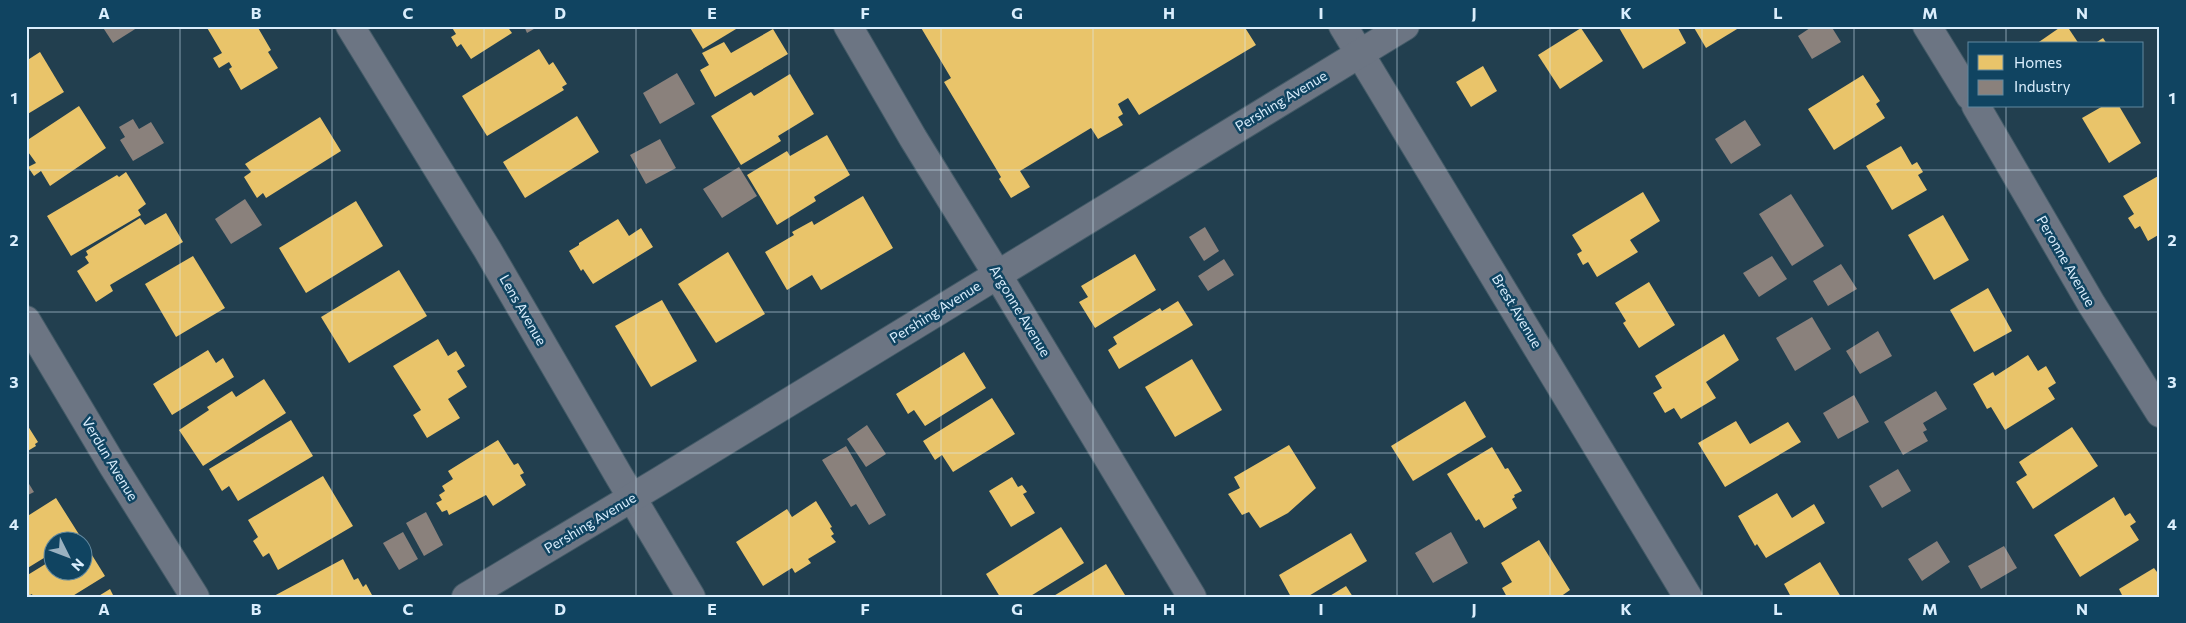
<svg xmlns="http://www.w3.org/2000/svg" width="2186" height="623" viewBox="0 0 2186 623" font-family="Commissioner,sans-serif">
	<style>
		.homes { fill: #e9c46a }
		.industry { fill: #8a817c }
		.lines { fill: none; stroke-linecap: round; stroke-linejoin: round }
		.minor-casing { stroke: #435a67; stroke-width: 30 }
		.minor { stroke: #6c7583; stroke-width: 28 }
		.grid { fill: none; stroke: #daeefd; stroke-width: 1; stroke-opacity: 0.55 }
		.labels { text-anchor: middle; stroke-width: 5; stroke-linejoin: round; paint-order: stroke }
		.street-label { font-size: 14px; fill: #daeefd; stroke: #104461 }
		.neatline { fill: none; stroke: #daeefd; stroke-width: 2 }
		.grid-label { font-size: 16px; text-anchor: middle; font-weight: bold; fill: #daeefd }
	</style>
	<rect width="100%" height="100%" fill="#223f4f"/>
	<g class="homes">
		<polygon points="206,26 257,26 271,50 268,52 278,68 241,90 229,69 232,67 229,62 219,68 213,58 222,53"/>
		<polygon points="451,26 501,26 502,28 507,26 512,33 471,59 461,44 457,47 451,37 456,34"/>
		<polygon points="689,26 741,26 703,49"/>
		<polygon points="920,26 1244,26 1256,45 1139,115 1128,98 1118,104 1123,114 1118,117 1123,125 1098,139 1091,128 1020,171 1030,187 1011,198 999,179 1001,177 944,82 951,78"/>
		<polygon points="1618,26 1677,26 1686,43 1643,69"/>
		<polygon points="1693,26 1742,26 1706,48"/>
		<polygon points="2062,26 2067,26 2079,44 2036,44"/>
		<polygon points="1581,28 1603,61 1560,89 1538,55"/>
		<polygon points="773,29 788,54 715,97 700,70 709,65 702,53 724,42 731,53"/>
		<polygon points="2103,38 2107,44 2094,44"/>
		<polygon points="539,49 549,65 553,62 567,84 562,87 564,90 487,136 462,96"/>
		<polygon points="40,52 64,92 26,115 26,61"/>
		<polygon points="1483,66 1497,91 1471,107 1456,82"/>
		<polygon points="790,74 814,114 778,136 781,141 741,165 711,116 751,92 754,96"/>
		<polygon points="1863,75 1880,101 1876,104 1885,118 1834,150 1808,109"/>
		<polygon points="79,106 106,148 50,186 41,171 34,176 28,167 36,163 26,149 26,141"/>
		<polygon points="2103,106 2119,106 2141,143 2109,163 2082,118"/>
		<polygon points="577,116 599,152 525,198 503,162"/>
		<polygon points="320,117 341,151 266,198 263,193 257,198 244,177 251,172 245,164"/>
		<polygon points="827,135 850,175 814,197 816,201 777,225 747,175 787,151 790,156"/>
		<polygon points="1901,146 1912,165 1917,162 1923,172 1918,175 1927,190 1892,210 1866,166"/>
		<polygon points="126,172 146,204 138,210 141,215 71,256 47,216 117,175 119,177"/>
		<polygon points="2160,175 2160,234 2148,241 2140,226 2135,229 2128,218 2134,214 2123,196"/>
		<polygon points="1643,192 1660,221 1630,240 1638,252 1597,277 1588,262 1583,265 1577,254 1582,251 1572,235"/>
		<polygon points="863,196 893,248 821,290 812,275 787,290 765,252 794,235 792,232 812,221 814,225"/>
		<polygon points="356,201 383,246 306,293 279,248"/>
		<polygon points="166,213 183,242 110,285 113,291 96,302 77,271 89,263 85,257 88,255 86,251 140,218 145,225"/>
		<polygon points="1943,215 1969,260 1934,280 1908,235"/>
		<polygon points="618,219 629,236 641,228 653,247 593,284 583,269 581,271 569,251 579,245 579,243"/>
		<polygon points="728,252 765,314 716,343 678,284"/>
		<polygon points="1135,254 1156,290 1095,328 1079,302 1088,297 1081,286"/>
		<polygon points="193,256 225,308 176,337 145,284"/>
		<polygon points="399,270 427,316 349,363 321,317"/>
		<polygon points="1649,282 1675,325 1639,348 1623,323 1626,321 1615,303"/>
		<polygon points="1988,288 2012,331 1974,352 1950,310"/>
		<polygon points="662,300 697,361 651,387 615,326"/>
		<polygon points="1178,301 1193,325 1119,369 1108,350 1117,344 1113,337 1160,308 1162,311"/>
		<polygon points="1724,334 1739,360 1706,382 1716,398 1681,419 1674,408 1665,413 1653,393 1662,388 1655,376"/>
		<polygon points="438,339 448,356 456,351 465,366 457,371 467,387 448,399 460,418 427,438 413,415 421,410 393,366"/>
		<polygon points="208,350 216,363 223,358 234,377 172,415 153,384"/>
		<polygon points="964,352 986,388 925,426 914,410 908,414 896,394"/>
		<polygon points="2028,355 2038,371 2046,366 2056,383 2048,388 2055,399 2005,430 1991,407 1987,409 1973,384 1993,372 1995,376"/>
		<polygon points="1192,359 1222,410 1175,437 1145,387"/>
		<polygon points="264,379 286,413 203,466 179,430 209,410 207,407 232,391 236,397"/>
		<polygon points="992,398 1015,434 953,472 942,455 935,460 923,441"/>
		<polygon points="1465,401 1486,437 1413,481 1391,446"/>
		<polygon points="291,420 313,456 238,501 229,486 222,491 209,469"/>
		<polygon points="1736,421 1750,444 1788,422 1801,442 1725,487 1698,443"/>
		<polygon points="26,423 38,442 35,444 36,446 26,452"/>
		<polygon points="2072,427 2098,466 2033,509 2016,482 2027,475 2019,462"/>
		<polygon points="498,440 514,465 518,463 524,473 520,475 526,485 493,506 486,495 449,515 447,510 442,512 436,503 442,500 439,495 445,491 442,486 453,479 448,471"/>
		<polygon points="1289,445 1316,488 1288,513 1260,528 1249,512 1242,515 1228,494 1240,488 1234,477"/>
		<polygon points="1492,447 1505,469 1508,468 1522,491 1514,495 1515,497 1512,499 1517,508 1484,528 1479,519 1476,521 1447,474"/>
		<polygon points="323,476 353,526 278,570 269,553 263,557 253,541 258,537 248,520"/>
		<polygon points="1012,477 1018,487 1022,485 1027,492 1023,494 1035,513 1011,527 989,491"/>
		<polygon points="1777,493 1792,518 1814,504 1825,523 1766,558 1757,544 1755,546 1738,516"/>
		<polygon points="2114,497 2125,516 2130,513 2136,522 2130,526 2139,540 2080,577 2054,535"/>
		<polygon points="56,498 80,536 73,540 52,540 52,553 26,569 26,517"/>
		<polygon points="816,501 832,527 830,528 834,534 831,536 836,542 808,559 811,563 795,573 792,568 763,586 736,542 787,509 792,517"/>
		<polygon points="1061,527 1084,563 1029,597 1000,597 986,574"/>
		<polygon points="1351,533 1367,561 1307,597 1291,597 1279,575"/>
		<polygon points="82,539 105,576 71,597 33,597 32,594 26,597 26,576 52,560 52,570 82,570"/>
		<polygon points="1539,540 1570,590 1560,597 1507,597 1502,588 1512,582 1501,563"/>
		<polygon points="343,559 354,580 358,578 363,587 366,584 372,595 368,597 272,597"/>
		<polygon points="1820,562 1841,597 1791,597 1784,584"/>
		<polygon points="1106,564 1125,595 1121,597 1052,597"/>
		<polygon points="2154,568 2160,576 2160,597 2123,597 2119,589"/>
		<polygon points="1346,586 1353,597 1328,597"/>
		<polygon points="110,589 114,597 97,597"/>
	</g>
	<g class="industry">
		<polygon points="102,26 140,26 113,43"/>
		<polygon points="524,26 539,26 527,33"/>
		<polygon points="1813,26 1831,26 1841,42 1812,59 1798,36"/>
		<polygon points="677,73 695,104 660,124 643,93"/>
		<polygon points="133,119 139,129 151,122 164,143 133,161 120,140 125,137 119,127"/>
		<polygon points="1745,120 1761,145 1731,164 1715,139"/>
		<polygon points="660,139 676,168 646,184 630,155"/>
		<polygon points="739,167 757,196 722,218 703,189"/>
		<polygon points="1791,194 1824,246 1792,266 1759,214"/>
		<polygon points="245,199 262,225 231,244 215,219"/>
		<polygon points="1205,227 1219,251 1204,261 1189,237"/>
		<polygon points="1772,256 1787,279 1759,297 1743,273"/>
		<polygon points="1224,259 1234,275 1208,291 1198,276"/>
		<polygon points="1841,264 1857,289 1828,306 1813,281"/>
		<polygon points="1812,317 1831,349 1795,371 1776,338"/>
		<polygon points="1878,331 1892,356 1860,374 1846,351"/>
		<polygon points="1936,391 1947,409 1923,423 1927,430 1923,432 1928,441 1903,455 1884,422"/>
		<polygon points="1854,395 1869,422 1838,439 1823,413"/>
		<polygon points="867,425 886,454 866,467 847,439"/>
		<polygon points="846,446 886,515 869,525 856,504 851,507 822,460"/>
		<polygon points="1898,469 1911,491 1882,508 1869,486"/>
		<polygon points="26,479 34,492 26,496"/>
		<polygon points="426,512 443,545 424,556 406,523"/>
		<polygon points="403,532 418,559 399,570 383,543"/>
		<polygon points="1451,532 1468,563 1433,583 1415,553"/>
		<polygon points="1937,541 1950,562 1922,581 1908,559"/>
		<polygon points="2004,546 2017,568 1981,589 1968,566"/>
	</g>
	<g class="lines">
		<defs>
			<g id="minor">
				<polyline points="350,26 487,249 619,476 691,597"/>
				<polyline points="848,26 913,138 997,274 1192,597"/>
				<polyline points="1343,26 1688,597"/>
				<polyline points="1927,26 1970,96"/>
				<polyline points="1976,106 2092,305 2160,413"/>
				<polyline points="26,320 113,466 195,597"/>
				<polyline points="466,597 658,482 1405,26"/>
			</g>
		</defs>
		<use href="#minor" class="minor-casing"/>
		<use href="#minor" class="minor"/>
	</g>
	<path class="grid" d="M180,26v571M332,26v571M484,26v571M636,26v571M789,26v571M941,26v571M1093,26v571M1245,26v571M1397,26v571M1550,26v571M1702,26v571M1854,26v571M2006,26v18M2006,106v491M26,170h2134M26,312h2134M26,453h2134"/>
	<g class="labels">
		<g class="street-label">
			<text transform="translate(1281 101) rotate(-31)" y="5">Pershing Avenue</text>
			<text transform="translate(2066 261) rotate(60)" y="5">Peronne Avenue</text>
			<text transform="translate(523 310) rotate(60)" y="5">Lens Avenue</text>
			<text transform="translate(1020 311) rotate(59)" y="5">Argonne Avenue</text>
			<text transform="translate(1517 311) rotate(59)" y="5">Brest Avenue</text>
			<text transform="translate(935 312) rotate(-32)" y="5">Pershing Avenue</text>
			<text transform="translate(110 459) rotate(59)" y="5">Verdun Avenue</text>
			<text transform="translate(590 523) rotate(-31)" y="5">Pershing Avenue</text>
		</g>
	</g>
	<rect width="2186" height="623" fill="none" stroke="#104461" stroke-width="55"/>
	<rect x="1968" y="42" width="175" height="65" fill="#104461" stroke="#61889f"/>
	<rect x="1978" y="55" width="25" height="15" fill="#e9c46a" stroke="#61889f"/>
	<text x="2014" y="68" font-size="15" fill="#daeefd">Homes</text>
	<rect x="1978" y="80" width="25" height="15" fill="#8a817c" stroke="#61889f"/>
	<text x="2014" y="92" font-size="15" fill="#daeefd">Industry</text>
	<g transform="translate(68 556) rotate(132)"><circle r="24" fill="#104461" stroke="#61889f"/>
	<path d="M0-4L9 19L0 12L-9 19Z" fill="#9ab1c0"/>
	<text y="-8" font-size="14" font-weight="bold" text-anchor="middle" fill="#daeefd">N</text>
	</g>
	<rect x="28" y="28" width="2130" height="568" class="neatline"/>
	<g class="grid-label">
		<text x="104" y="19">A</text>
		<text x="256" y="19">B</text>
		<text x="408" y="19">C</text>
		<text x="560" y="19">D</text>
		<text x="712" y="19">E</text>
		<text x="865" y="19">F</text>
		<text x="1017" y="19">G</text>
		<text x="1169" y="19">H</text>
		<text x="1321" y="19">I</text>
		<text x="1474" y="19">J</text>
		<text x="1626" y="19">K</text>
		<text x="1778" y="19">L</text>
		<text x="1930" y="19">M</text>
		<text x="2082" y="19">N</text>
		<text x="14" y="104">1</text>
		<text x="2172" y="104">1</text>
		<text x="14" y="246">2</text>
		<text x="2172" y="246">2</text>
		<text x="14" y="388">3</text>
		<text x="2172" y="388">3</text>
		<text x="14" y="530">4</text>
		<text x="2172" y="530">4</text>
		<text x="104" y="615">A</text>
		<text x="256" y="615">B</text>
		<text x="408" y="615">C</text>
		<text x="560" y="615">D</text>
		<text x="712" y="615">E</text>
		<text x="865" y="615">F</text>
		<text x="1017" y="615">G</text>
		<text x="1169" y="615">H</text>
		<text x="1321" y="615">I</text>
		<text x="1474" y="615">J</text>
		<text x="1626" y="615">K</text>
		<text x="1778" y="615">L</text>
		<text x="1930" y="615">M</text>
		<text x="2082" y="615">N</text>
	</g>
</svg>
